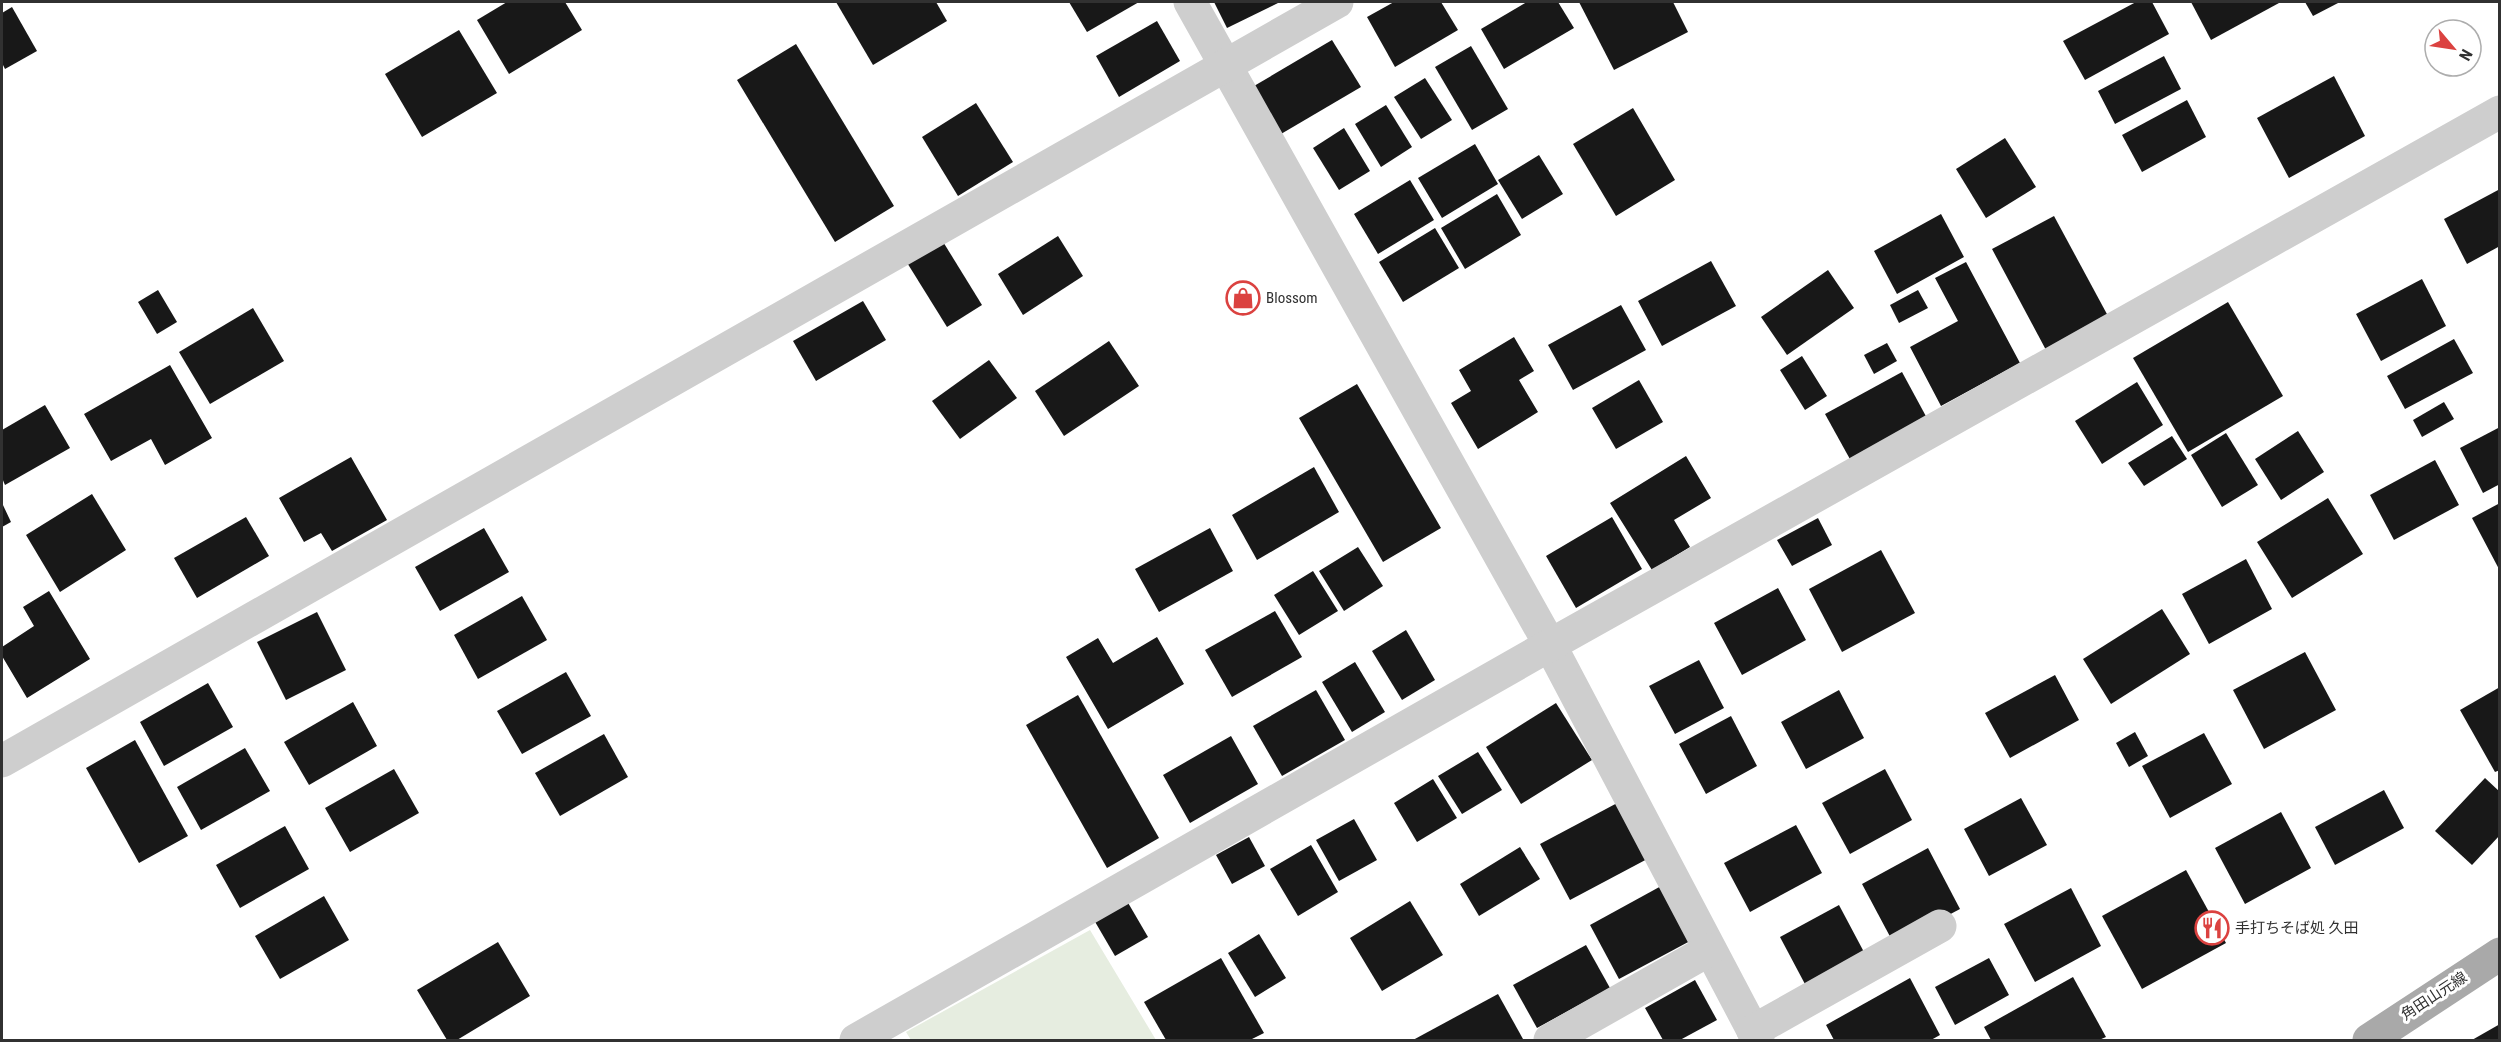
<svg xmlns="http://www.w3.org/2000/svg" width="2501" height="1042" viewBox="0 0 2501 1042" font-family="'Roboto Condensed','Noto Sans JP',sans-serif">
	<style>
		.green { fill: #e6ede0 }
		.building { fill: #181818 }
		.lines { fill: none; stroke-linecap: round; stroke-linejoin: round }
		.minor { stroke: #cecece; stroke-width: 33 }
		.major { stroke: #a9a9a9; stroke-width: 33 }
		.labels { text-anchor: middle; stroke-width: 6; stroke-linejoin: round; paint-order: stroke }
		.poi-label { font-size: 15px; fill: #313131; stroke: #fff; text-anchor: start }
		.street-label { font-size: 15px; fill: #313131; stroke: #fff }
	</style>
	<rect width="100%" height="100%" fill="#fff"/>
	<polygon class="green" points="1090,930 1156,1040 911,1040 906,1032"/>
	<g class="building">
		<polygon points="507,2 565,2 582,30 509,74 477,20"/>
		<polygon points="836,2 936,2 947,21 873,65"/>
		<polygon points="1069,2 1139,2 1087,32"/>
		<polygon points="1214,2 1280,2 1227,28"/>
		<polygon points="1394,2 1441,2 1458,30 1395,67 1367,17"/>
		<polygon points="1527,2 1558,2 1574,28 1504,69 1481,29"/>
		<polygon points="1579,2 1673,2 1688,32 1614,70"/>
		<polygon points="2136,2 2152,2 2169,34 2085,80 2063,41"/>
		<polygon points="2191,2 2278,2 2279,3 2211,40"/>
		<polygon points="2305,2 2340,2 2313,16"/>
		<polygon points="12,7 37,51 5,69 2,63 2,13"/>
		<polygon points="1157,21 1180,61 1119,97 1096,56"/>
		<polygon points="459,30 497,93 422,137 385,74"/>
		<polygon points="1332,40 1361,87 1281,134 1254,86"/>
		<polygon points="796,44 894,206 835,242 737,80"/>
		<polygon points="1471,46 1508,109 1472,130 1435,67"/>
		<polygon points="2164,56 2181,89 2115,124 2098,91"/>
		<polygon points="2334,76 2365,136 2289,178 2257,118"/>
		<polygon points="1425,78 1452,120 1421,139 1394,97"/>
		<polygon points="2187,100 2206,137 2142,172 2122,135"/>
		<polygon points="976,103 1013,162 958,196 922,137"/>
		<polygon points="1386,105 1412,147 1381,167 1355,124"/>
		<polygon points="1633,108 1675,180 1616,216 1573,144"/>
		<polygon points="1344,128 1370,171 1339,190 1313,148"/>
		<polygon points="2005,138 2036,187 1986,218 1956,169"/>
		<polygon points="1475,144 1498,184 1442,218 1418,178"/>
		<polygon points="1539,155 1563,194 1522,219 1498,180"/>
		<polygon points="1410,180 1434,220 1378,254 1354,214"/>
		<polygon points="2500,189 2500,246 2467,264 2444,219"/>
		<polygon points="1497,194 1521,235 1465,269 1441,228"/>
		<polygon points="1941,214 1964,257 1897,294 1874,251"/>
		<polygon points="2054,216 2108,316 2046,350 1992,249"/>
		<polygon points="1435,228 1459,268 1403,302 1379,262"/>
		<polygon points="937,232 982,305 947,327 901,253"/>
		<polygon points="1058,236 1083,276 1023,315 998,274"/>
		<polygon points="1711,261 1736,306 1662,346 1638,301"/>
		<polygon points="1966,262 2020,363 1941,406 1910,347 1958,321 1935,278"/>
		<polygon points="1828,270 1854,308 1787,355 1761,317"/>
		<polygon points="2422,279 2446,326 2381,361 2356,314"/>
		<polygon points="158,290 177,322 157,334 138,302"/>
		<polygon points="1918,290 1928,308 1899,323 1890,305"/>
		<polygon points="863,301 886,340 816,381 793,341"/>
		<polygon points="2228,302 2283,396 2188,452 2133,358"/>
		<polygon points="1621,305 1646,350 1573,390 1548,345"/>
		<polygon points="253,308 284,361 210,404 179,352"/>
		<polygon points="1514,337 1534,371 1519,380 1538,412 1478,449 1451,403 1471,391 1459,370"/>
		<polygon points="2454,339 2473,373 2405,409 2387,376"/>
		<polygon points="1109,341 1139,386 1064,436 1035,391"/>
		<polygon points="1887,343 1897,361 1874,374 1864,355"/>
		<polygon points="1802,356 1827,396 1805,410 1780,370"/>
		<polygon points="989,360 1017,398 960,439 932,401"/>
		<polygon points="170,365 212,438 165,465 151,439 111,461 84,414"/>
		<polygon points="1902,372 1928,420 1851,461 1825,414"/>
		<polygon points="1639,380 1663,422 1616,449 1592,408"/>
		<polygon points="2137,382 2163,425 2102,464 2075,421"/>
		<polygon points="1357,384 1441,528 1383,562 1299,418"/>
		<polygon points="2444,402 2454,419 2422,437 2413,420"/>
		<polygon points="45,405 70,448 5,485 2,478 2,430"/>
		<polygon points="2500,427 2500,484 2483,493 2460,448"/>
		<polygon points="2298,431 2324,472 2281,500 2255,459"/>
		<polygon points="2226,433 2258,485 2222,507 2191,455"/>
		<polygon points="2172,436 2187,459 2144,486 2128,463"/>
		<polygon points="1686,456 1711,498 1674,520 1690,547 1652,570 1610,503"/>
		<polygon points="351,457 387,520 332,551 321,533 304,542 279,498"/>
		<polygon points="2435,460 2459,505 2394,540 2370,495"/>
		<polygon points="1314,467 1339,512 1257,560 1232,515"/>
		<polygon points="92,494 126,550 60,592 26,535"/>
		<polygon points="2328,498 2363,554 2292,598 2257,542"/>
		<polygon points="2,503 11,522 2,527"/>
		<polygon points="2500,503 2500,571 2472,518"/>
		<polygon points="246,517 269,556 197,598 174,558"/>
		<polygon points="1612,517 1642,569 1576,608 1546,556"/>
		<polygon points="1818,518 1832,545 1792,566 1777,540"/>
		<polygon points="484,528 509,572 440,611 415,567"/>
		<polygon points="1210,528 1233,571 1159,612 1135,569"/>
		<polygon points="1358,547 1383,586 1344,611 1319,571"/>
		<polygon points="1881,550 1915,613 1842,652 1809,589"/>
		<polygon points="2246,559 2272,609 2209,644 2182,594"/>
		<polygon points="1313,571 1338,611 1299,635 1274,595"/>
		<polygon points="1778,588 1806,640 1742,675 1714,623"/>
		<polygon points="49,591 90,659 27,698 2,656 2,647 34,626 23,607"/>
		<polygon points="522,596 547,640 478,679 454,635"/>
		<polygon points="2162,609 2190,654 2111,704 2083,659"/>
		<polygon points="1275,611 1302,657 1232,697 1205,650"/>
		<polygon points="317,612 346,670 286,700 257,642"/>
		<polygon points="1406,630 1435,680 1402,700 1372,651"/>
		<polygon points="1157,637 1184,684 1108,729 1066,657 1098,638 1113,663"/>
		<polygon points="2305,652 2336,710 2264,749 2233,690"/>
		<polygon points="1699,660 1724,708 1675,734 1649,686"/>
		<polygon points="1355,662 1385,712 1352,732 1322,682"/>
		<polygon points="566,672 591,716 522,754 497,711"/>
		<polygon points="2055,675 2079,720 2010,758 1985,713"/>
		<polygon points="208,683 233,727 164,766 140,722"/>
		<polygon points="2500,687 2500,770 2495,772 2460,710"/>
		<polygon points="1316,690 1345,740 1282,776 1253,726"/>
		<polygon points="1839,690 1864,738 1806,769 1781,722"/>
		<polygon points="1078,695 1159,838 1107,868 1026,725"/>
		<polygon points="353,702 377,746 309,785 284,742"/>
		<polygon points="1556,703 1592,760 1521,804 1486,747"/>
		<polygon points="1731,716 1757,766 1706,794 1679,744"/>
		<polygon points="2135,732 2148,756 2129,767 2116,743"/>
		<polygon points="2204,733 2232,784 2170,818 2142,766"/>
		<polygon points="604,734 628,777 560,816 535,773"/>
		<polygon points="1231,736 1258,784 1190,823 1163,775"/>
		<polygon points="135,740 188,836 139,863 86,768"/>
		<polygon points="245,748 270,791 201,830 177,787"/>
		<polygon points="1478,752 1502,790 1462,814 1438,776"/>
		<polygon points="394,769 419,813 350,852 325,808"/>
		<polygon points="1885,769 1912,820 1850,854 1822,803"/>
		<polygon points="2485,778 2500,792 2500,835 2472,865 2435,831"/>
		<polygon points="1433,779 1457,818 1417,842 1394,803"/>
		<polygon points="2384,790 2404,828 2335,865 2315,827"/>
		<polygon points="2021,798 2047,845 1989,876 1964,829"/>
		<polygon points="1621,801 1651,857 1570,900 1540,844"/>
		<polygon points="2281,812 2311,868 2245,904 2215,848"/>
		<polygon points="1354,819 1377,860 1339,881 1316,840"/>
		<polygon points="1796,825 1822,873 1750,912 1724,863"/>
		<polygon points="285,826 309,869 240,908 216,865"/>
		<polygon points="1249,837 1265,866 1232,884 1216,855"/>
		<polygon points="1311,845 1338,892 1298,916 1270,869"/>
		<polygon points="1520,847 1540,879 1479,916 1460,884"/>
		<polygon points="1928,848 1960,909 1894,944 1862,884"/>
		<polygon points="2186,870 2226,943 2142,989 2102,916"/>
		<polygon points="1663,885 1692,940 1619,979 1590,925"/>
		<polygon points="2071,888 2101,946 2035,982 2004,924"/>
		<polygon points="324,896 349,940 280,979 255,936"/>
		<polygon points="1127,901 1148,937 1115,956 1094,920"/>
		<polygon points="1410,901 1443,955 1382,991 1350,938"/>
		<polygon points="1839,905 1865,954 1806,986 1780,937"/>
		<polygon points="1259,934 1286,978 1255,997 1228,953"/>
		<polygon points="498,942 530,996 457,1040 447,1040 417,990"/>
		<polygon points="1586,945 1610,988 1537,1028 1513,985"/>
		<polygon points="1221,958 1264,1033 1250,1040 1166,1040 1144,1002"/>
		<polygon points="1989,958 2009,995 1955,1025 1935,987"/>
		<polygon points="2073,977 2106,1037 2099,1040 1991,1040 1984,1027"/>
		<polygon points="1910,978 1940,1035 1931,1040 1834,1040 1826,1025"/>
		<polygon points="1695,980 1717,1020 1680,1040 1663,1040 1645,1008"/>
		<polygon points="1498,994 1523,1039 1413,1040"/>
		<polygon points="2500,1024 2500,1040 2472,1040"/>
	</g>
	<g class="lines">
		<g class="minor">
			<polyline points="1190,2 1550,645 1758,1040"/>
			<polyline points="2,761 1337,2"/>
			<polyline points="1753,1031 1940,926"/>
			<polyline points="856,1040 1550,645 2500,112"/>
			<polyline points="1550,1040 1709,950"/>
		</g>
		<polyline class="major" points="2369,1040 2500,954"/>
	</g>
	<defs>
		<symbol id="shop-ring" viewBox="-11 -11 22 22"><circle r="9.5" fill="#fff" stroke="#db4240" stroke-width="1.5"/><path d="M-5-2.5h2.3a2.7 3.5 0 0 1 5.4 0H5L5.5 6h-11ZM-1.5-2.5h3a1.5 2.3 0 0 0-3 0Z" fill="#db4240"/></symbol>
		<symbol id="restaurant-ring" viewBox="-11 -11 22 22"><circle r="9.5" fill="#fff" stroke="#db4240" stroke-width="1.5"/><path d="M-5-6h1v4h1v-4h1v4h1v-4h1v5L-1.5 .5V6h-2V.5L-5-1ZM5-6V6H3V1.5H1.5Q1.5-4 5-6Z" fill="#db4240"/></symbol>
	</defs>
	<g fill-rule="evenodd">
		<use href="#shop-ring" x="1224" y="279" width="38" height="38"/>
		<use href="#restaurant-ring" x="2193" y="909" width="38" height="38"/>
	</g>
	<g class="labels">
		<g class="poi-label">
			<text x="1266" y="303">Blossom</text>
			<text x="2235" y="933">手打ちそば処 久田</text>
		</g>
		<g class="street-label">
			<text transform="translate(2434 996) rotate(-33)" y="5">角田山元線</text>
		</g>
	</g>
	<rect width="2501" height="1042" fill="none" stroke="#313131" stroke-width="6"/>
	<g transform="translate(2453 48) rotate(119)"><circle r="28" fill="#ffffff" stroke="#adadad" stroke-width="1.5"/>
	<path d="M0-4.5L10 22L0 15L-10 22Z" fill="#db4240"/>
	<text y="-9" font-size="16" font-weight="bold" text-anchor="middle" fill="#313131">N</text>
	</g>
</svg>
